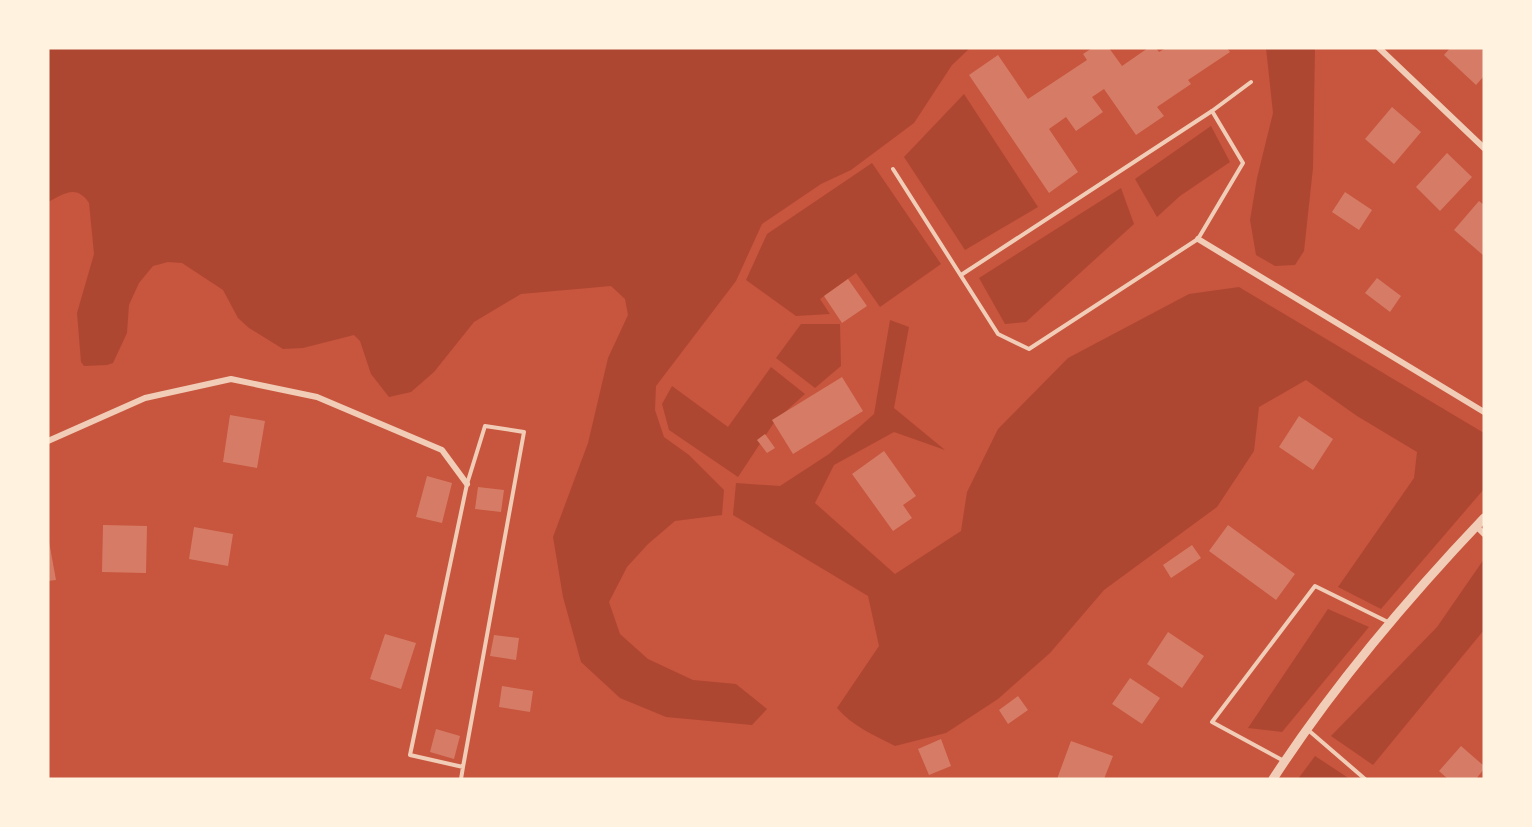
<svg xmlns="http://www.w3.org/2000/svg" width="1532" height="827" viewBox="0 0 1532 827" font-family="'Noto Sans',sans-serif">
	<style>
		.green { fill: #ae4732 }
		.building { fill: #d67c66 }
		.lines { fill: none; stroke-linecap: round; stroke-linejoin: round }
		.service { stroke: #f1ccb7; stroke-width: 4 }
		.minor { stroke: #f1ccb7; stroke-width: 6 }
		.tertiary { stroke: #f1ccb7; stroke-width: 9 }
	</style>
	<rect width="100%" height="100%" fill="#c8553d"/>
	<g class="green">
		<path d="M48,48h922l-18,17 -38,58 -63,47 -30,14 -59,40 -26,57 -80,105 -1,24 9,27 25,18 35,35 -2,25 -47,6 -27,23 -21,23 -18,35 11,32 28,25 45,21 43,4 31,25 -15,16 -86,-8 -46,-19 -39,-36 -18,-65 -10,-60 35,-94 20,-85 20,-43 -3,-16 -14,-13 -90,8 -47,28 -40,50 -23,20 -22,5 -18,-23 -11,-33 -6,-6 -51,13 -20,1 -34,-21 -11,-10 -15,-28 -41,-27 -14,-1 -15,4 -14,17 -10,22 -2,28 -14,30 -6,2 -23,1 -3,-4 -4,-49 17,-59 -5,-51c-13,-19 -25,-9 -41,-1z"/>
		<polygon points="1266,48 1315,48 1313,168 1304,251 1295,265 1275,266 1256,255 1250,220 1257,178 1273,113"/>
		<polygon points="964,94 1038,207 965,250 904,157"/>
		<polygon points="1211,126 1230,162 1180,196 1157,217 1135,179"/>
		<polygon points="872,163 941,264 880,307 856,273 820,299 830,314 796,316 746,280 767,234"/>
		<polygon points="1121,188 1134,224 1026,322 1005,324 979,278"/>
		<path d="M1239,287l245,146v56l-103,120 -43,-22 76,-109 3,-26 -60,-36 -51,-36 -47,27 -5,44 -37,56 -113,83 -54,63 -52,46 -52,34 -51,13c-21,-11 -43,-20 -58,-38l42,-62 -11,-50 -135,-81 3,-32 44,3 49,-32 45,-40 16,-94 19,7 -15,81 51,42 -51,-18 -60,33 -19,38 80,71 66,-43 6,-39 31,-63 70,-71 121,-64z"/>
		<polygon points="801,324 840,324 841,366 815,388 776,358"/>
		<polygon points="771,367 805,394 775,421 738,477 669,430 662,404 672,386 728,427"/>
		<polygon points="1484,559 1484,630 1373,765 1331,736 1437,627"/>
		<polygon points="1328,609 1369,627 1282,732 1248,728"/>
		<polygon points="1315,756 1350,779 1298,779"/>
	</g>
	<g class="building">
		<polygon points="1092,48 1109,48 1122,66 1148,48 1156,48 1159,52 1166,48 1227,48 1230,52 1188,80 1191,84 1157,107 1164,116 1136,135 1104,89 1092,97 1103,112 1076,131 1066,117 1049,129 1078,172 1049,193 969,75 998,55 1028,99 1087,60 1083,54"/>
		<polygon points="1450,48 1482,48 1484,50 1484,76 1476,85 1444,55"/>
		<polygon points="1392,107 1421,132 1394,164 1365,139"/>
		<polygon points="1447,153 1472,177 1440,211 1416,187"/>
		<polygon points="1345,192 1372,210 1359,230 1332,212"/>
		<polygon points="1479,201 1484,205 1484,256 1454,230"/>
		<polygon points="1377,278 1401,296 1390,312 1365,293"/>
		<polygon points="848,279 867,306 842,323 824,296"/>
		<polygon points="842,377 863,411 793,454 772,420"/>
		<polygon points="230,415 265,421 257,468 223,462"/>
		<polygon points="1299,416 1333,439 1313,470 1279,447"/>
		<polygon points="765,434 775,448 767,453 757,440"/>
		<polygon points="884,451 916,496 903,505 912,518 893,531 852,474"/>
		<polygon points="427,476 452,483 442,523 416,517"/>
		<polygon points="478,487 504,490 501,512 475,509"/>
		<polygon points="103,525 147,526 146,573 102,572"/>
		<polygon points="1228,525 1295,574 1276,600 1209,551"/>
		<polygon points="194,527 233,534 228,566 189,559"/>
		<polygon points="48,536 56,580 48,581"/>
		<polygon points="1192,545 1201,558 1171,578 1163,565"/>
		<polygon points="1168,632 1204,656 1182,688 1147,664"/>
		<polygon points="385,634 416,643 401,689 370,679"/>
		<polygon points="494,635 519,638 516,660 490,656"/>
		<polygon points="1130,678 1160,698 1142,724 1112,704"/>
		<polygon points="502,686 533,691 530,712 499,707"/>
		<polygon points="1018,696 1028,710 1008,724 999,710"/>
		<polygon points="436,729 460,736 454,759 430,752"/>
		<polygon points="941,739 951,766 929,775 918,749"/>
		<polygon points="1071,741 1113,756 1104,779 1057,779"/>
		<polygon points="1461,746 1484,766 1484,769 1476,779 1448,779 1439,771"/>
	</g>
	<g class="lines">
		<g class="service">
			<polyline points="893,169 998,334 1029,349 1198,239 1243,163 1212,111 1251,82"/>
			<polyline points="961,275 1212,111"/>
			<polyline points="1307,729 1365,779"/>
			<polyline points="1284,761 1212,722 1315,586 1388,622"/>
			<polyline points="461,779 463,767 410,755 467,484 485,426 524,432 463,767"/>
		</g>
		<g class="minor">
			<polyline points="1379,48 1484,148"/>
			<polyline points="1198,239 1484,412"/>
			<polyline points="48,441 145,398 231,379 317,397 442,450 467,484"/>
			<polyline points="1476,526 1484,534"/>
		</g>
		<path class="tertiary" d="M1273,779c61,-94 134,-180 211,-261"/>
	</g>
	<rect width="1532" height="827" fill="none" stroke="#fff3e0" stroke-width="99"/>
</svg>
